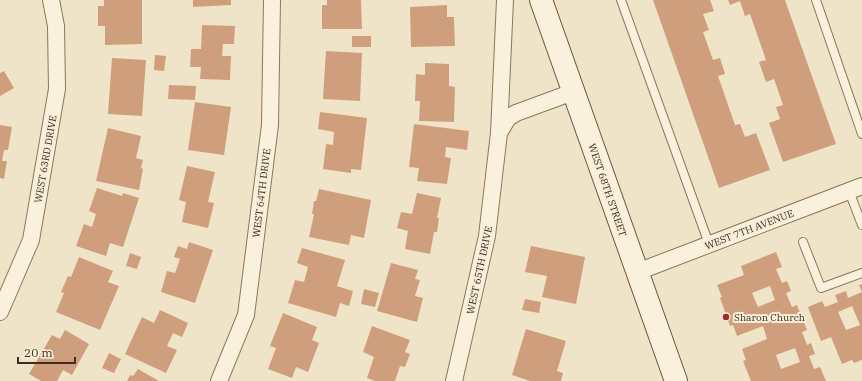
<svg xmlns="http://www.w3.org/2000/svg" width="862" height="381" viewBox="0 0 862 381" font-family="'IBM Plex Serif',serif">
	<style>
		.building { fill: #cf9f7d; fill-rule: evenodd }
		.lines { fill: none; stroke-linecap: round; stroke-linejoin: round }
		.service-casing { stroke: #8d765c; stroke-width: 10 }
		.minor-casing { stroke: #8d765c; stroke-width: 18 }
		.secondary-casing { stroke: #6f573f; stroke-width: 24 }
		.service { stroke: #faf1dc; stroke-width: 8 }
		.minor { stroke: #faf1dc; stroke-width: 16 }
		.secondary { stroke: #faf1dc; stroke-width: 22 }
		.poi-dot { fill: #9e2a2b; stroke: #f7eed8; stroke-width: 1.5 }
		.labels { text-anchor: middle; stroke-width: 4; stroke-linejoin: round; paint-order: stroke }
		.street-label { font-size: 10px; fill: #3d2e20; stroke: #f7eed8 }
		.poi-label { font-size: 10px; fill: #3d2e20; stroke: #f7eed8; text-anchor: start }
	</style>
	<rect width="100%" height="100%" fill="#f0e4c8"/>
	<g class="building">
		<polygon points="104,0 142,0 142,44 105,45 105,26 98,26 98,6 104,6"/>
		<polygon points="193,0 231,0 231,5 193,7"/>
		<polygon points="327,0 361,0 362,29 322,29 322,5 327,5"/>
		<polygon points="653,0 710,0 714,11 703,14 709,30 703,32 713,60 720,58 725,74 718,76 735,125 740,124 745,137 756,133 770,170 719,188"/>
		<polygon points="728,0 785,0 836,144 783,162 769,123 780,119 776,107 783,105 774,79 766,82 759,62 766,60 750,14 745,16 740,1 730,5"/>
		<polygon points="447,5 447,17 454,17 455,46 411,47 410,7"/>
		<polygon points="202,25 235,26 234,44 223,44 222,56 231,56 230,80 200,79 201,67 190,67 191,49 201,49"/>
		<rect x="352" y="36" width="19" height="11"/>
		<polygon points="326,51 362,53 360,101 323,99"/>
		<polygon points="155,55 166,56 164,71 154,70"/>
		<polygon points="112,58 146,60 142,116 108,114"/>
		<polygon points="425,63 449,64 449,86 455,87 454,122 419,121 420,101 415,101 416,74 425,75"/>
		<polygon points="4,71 14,88 0,96 0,73"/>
		<polygon points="169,85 196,86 195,100 168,99"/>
		<polygon points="195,102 231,107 224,155 188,150"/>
		<polygon points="320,112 367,118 361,170 351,169 351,173 323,169 326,144 333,145 334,132 318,129"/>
		<polygon points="414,124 469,131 467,150 446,147 445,157 451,158 447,184 417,181 419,168 409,167"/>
		<polygon points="0,125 12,127 8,150 4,150 2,161 7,161 4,179 0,178"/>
		<polygon points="108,128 141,136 136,158 143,160 141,168 143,169 139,190 96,181"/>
		<polygon points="187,166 215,172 208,202 214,203 208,228 182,222 186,202 179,200"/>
		<polygon points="97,188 122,196 123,193 139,198 123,247 110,243 106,256 76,246 84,224 92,227 96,214 89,211"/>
		<polygon points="319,189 371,200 364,238 351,235 349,245 309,237 314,214 312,214 314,201 316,201"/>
		<polygon points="417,193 441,198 437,218 439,218 437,232 434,232 430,254 405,249 408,231 397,228 401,212 412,214"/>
		<polygon points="189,242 213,250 195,303 161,292 167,271 175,273 180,259 174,257 178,246 187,249"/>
		<polygon points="531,246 585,257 576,304 542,297 547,276 525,272"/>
		<polygon points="302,248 345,260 337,286 353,291 349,306 340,303 336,317 288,303 295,280 304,282 308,267 297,263"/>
		<path d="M776,252l6,15 -6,2 6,14 5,-2 4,10 -5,2 6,14 5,-2 10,25 -5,2 5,13 4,-2 4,11 -6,2 5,13 6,-2 6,14h-75l-8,-20 3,-1 -4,-11 25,-10 -4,-13 -26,10 -4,-11 -3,1 -10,-28 2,-1 -5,-12 27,-10 -3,-9zM770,286l5,14 -17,7 -6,-14zM795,348l5,14 -19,7 -5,-14z"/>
		<polygon points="130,253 141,257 137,269 126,266"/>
		<polygon points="79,257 113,271 108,282 119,286 100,330 56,312 64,293 61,292 68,276 71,277"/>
		<polygon points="391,263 418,270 415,279 420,280 415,296 423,298 417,322 377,311"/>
		<path d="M862,284v76l-8,3 -2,-3 -10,4 -11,-27 -10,4 -13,-34 14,-6 3,6 13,-5 -3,-7 11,-4 2,7 14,-6 -3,-7zM852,306l8,19 -14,5 -8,-18z"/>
		<polygon points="364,289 379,293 375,307 361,304"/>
		<polygon points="525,299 541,302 539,313 522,310"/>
		<polygon points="160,310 188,323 182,337 173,333 167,346 177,350 166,373 125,354 142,317 154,323"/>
		<polygon points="283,313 317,327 312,340 319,343 308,372 296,367 292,378 268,369 276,348 270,346"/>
		<polygon points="372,326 410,340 405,352 410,354 405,367 400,366 395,381 375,381 367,378 374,357 363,352"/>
		<polygon points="526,329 566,341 557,371 563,373 561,381 530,381 512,375"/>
		<polygon points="65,330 89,344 72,375 63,370 57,381 41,381 29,374 52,335 60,339"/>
		<polygon points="109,353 121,359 114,373 102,368"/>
		<polygon points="138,369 159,381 127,381 130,375 133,376"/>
	</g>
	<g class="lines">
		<defs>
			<g id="service">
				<polyline points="621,0 709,244"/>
				<polyline points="816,0 862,134"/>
				<polyline points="849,191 862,225"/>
				<polyline points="803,242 821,288 862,273"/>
			</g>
			<g id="minor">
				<polyline points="499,133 508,118 516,113 573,92"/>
				<polyline points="637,272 862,186"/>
				<polyline points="0,312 31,240 57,89 56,26 51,0"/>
				<polyline points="219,381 246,315 270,125 272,0"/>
				<polyline points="454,381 487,236 499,133 505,0"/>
			</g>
			<polyline id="secondary" points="541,0 676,381"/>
		</defs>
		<use href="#service" class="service-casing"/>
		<use href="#minor" class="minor-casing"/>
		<use href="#secondary" class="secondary-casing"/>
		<use href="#service" class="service"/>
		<use href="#minor" class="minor"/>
		<use href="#secondary" class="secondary"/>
	</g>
	<circle class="poi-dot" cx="726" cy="317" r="4"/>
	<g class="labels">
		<g class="street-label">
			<text transform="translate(45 159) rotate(-80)" y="4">WEST 63RD DRIVE</text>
			<text transform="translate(608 190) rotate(71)" y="4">WEST 68TH STREET</text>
			<text transform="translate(261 193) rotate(-83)" y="4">WEST 64TH DRIVE</text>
			<text transform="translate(749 229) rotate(-21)" y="4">WEST 7TH AVENUE</text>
			<text transform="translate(479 270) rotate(-78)" y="4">WEST 65TH DRIVE</text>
		</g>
		<g class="poi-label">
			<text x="734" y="321">Sharon Church</text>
		</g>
	</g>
	<path d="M18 357v6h57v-6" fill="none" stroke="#3d2e20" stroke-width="2"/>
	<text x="24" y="357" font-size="12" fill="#3d2e20" stroke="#f7eed8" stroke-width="3" paint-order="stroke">20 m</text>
</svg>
